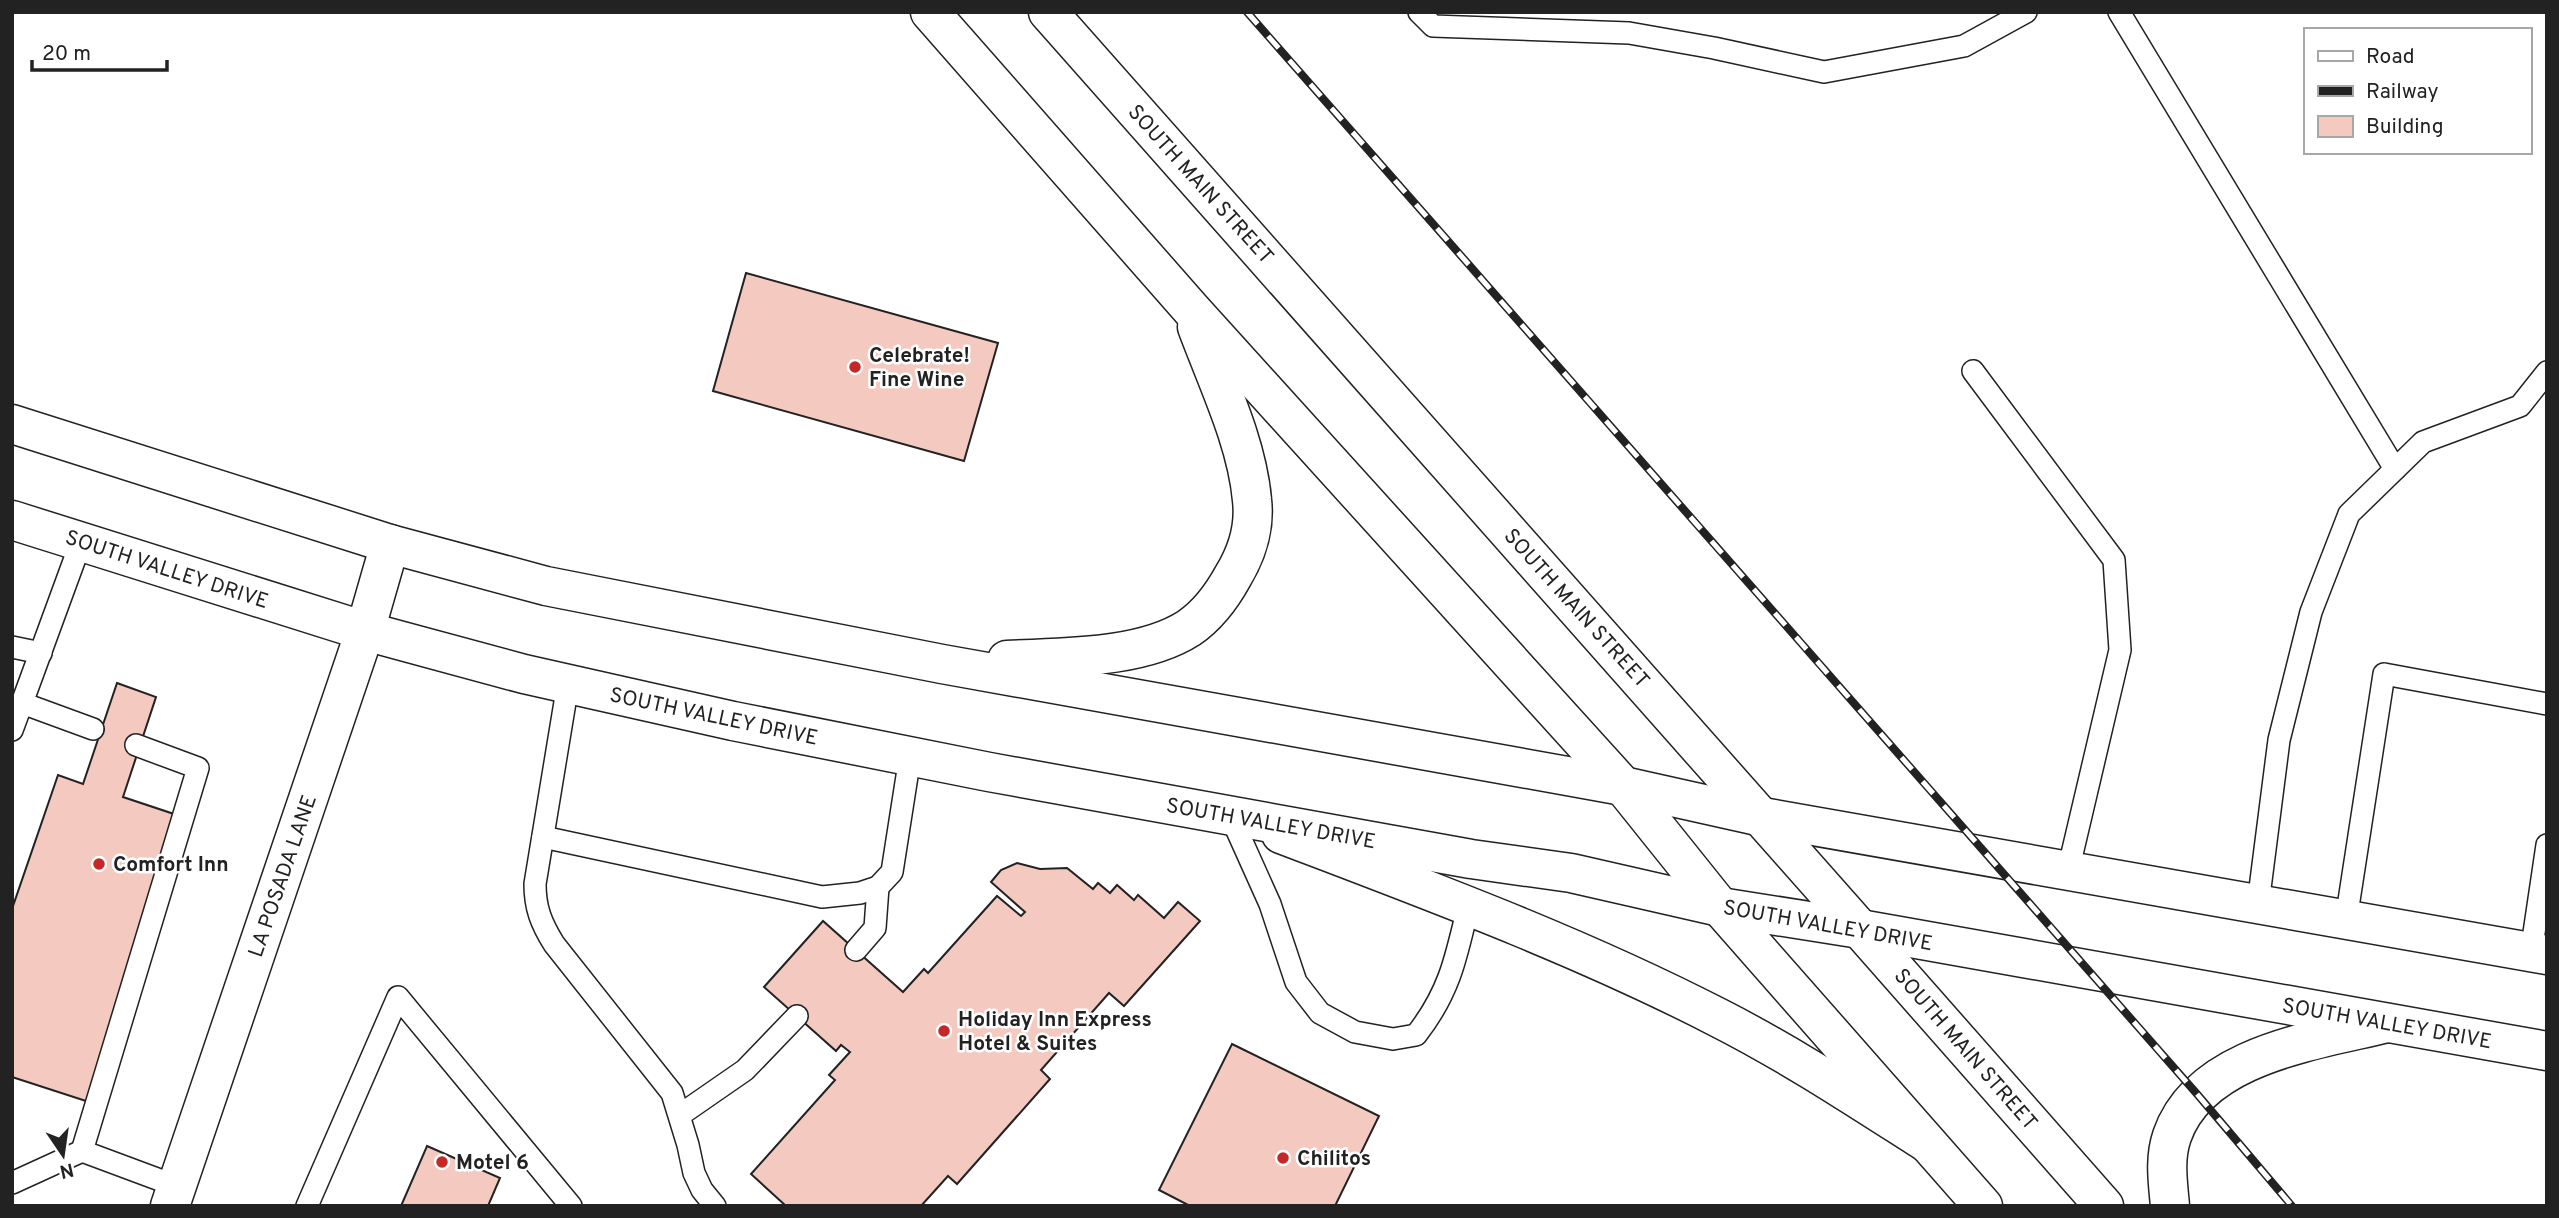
<svg xmlns="http://www.w3.org/2000/svg" width="2559" height="1218" viewBox="0 0 2559 1218" font-family="Overpass,sans-serif">
	<style>
		.building { fill: #f3c9c0; stroke: #222; stroke-width: 2 }
		.lines { fill: none; stroke-linecap: round; stroke-linejoin: round }
		.service-casing { stroke: #222; stroke-width: 24 }
		.minor-casing { stroke: #222; stroke-width: 41 }
		.secondary-casing { stroke: #222; stroke-width: 41 }
		.primary-casing { stroke: #222; stroke-width: 41 }
		.service { stroke: #fff; stroke-width: 21 }
		.minor { stroke: #fff; stroke-width: 38 }
		.secondary { stroke: #fff; stroke-width: 38 }
		.primary { stroke: #fff; stroke-width: 38 }
		.rail-casing { stroke: #222; stroke-width: 8 }
		.rail { stroke: #fff; stroke-width: 5; stroke-dasharray: 16; stroke-linecap: butt }
		.poi-dot { fill: #c62828; stroke: #fff; stroke-width: 2.5 }
		.labels { text-anchor: middle; stroke-width: 5; stroke-linejoin: round; paint-order: stroke }
		.street-label { font-size: 21px; fill: #222; stroke: #fff }
		.poi-label { font-size: 21px; font-weight: bold; fill: #222; stroke: #fff; text-anchor: start }
	</style>
	<rect width="100%" height="100%" fill="#fff"/>
	<g class="building">
		<polygon points="746,273 998,343 964,461 713,391"/>
		<polygon points="117,683 156,697 123,797 186,818 89,1102 12,1077 12,909 58,775 83,784"/>
		<polygon points="1017,863 1040,869 1067,868 1093,889 1098,883 1110,893 1117,885 1134,900 1138,895 1164,918 1178,902 1200,921 1124,1006 1109,993 1041,1070 1050,1079 957,1184 948,1176 921,1206 786,1206 751,1174 835,1080 829,1075 850,1052 841,1045 836,1051 764,987 823,921 903,992 924,969 928,973 997,896 1021,916 1025,912 991,882 1001,870"/>
		<polygon points="1232,1044 1379,1116 1335,1206 1190,1206 1159,1190"/>
		<polygon points="427,1146 500,1178 488,1206 401,1206"/>
	</g>
	<g class="lines">
		<defs>
			<g id="service">
				<polyline points="1419,12 1433,26 1629,33 1714,48 1824,72 1964,46 2026,12"/>
				<polyline points="2119,12 2395,469"/>
				<polyline points="1973,371 2114,560 2120,650 2068,871"/>
				<polyline points="81,542 22,703 93,729"/>
				<polyline points="12,647 41,653"/>
				<path d="M568,684l-33,200c0,24 6,39 19,60l118,149 16,52 6,28 8,17 13,16"/>
				<polyline points="12,730 22,703"/>
				<polyline points="136,745 198,768 82,1151 176,1186"/>
				<path d="M1230,815l40,89 26,78 24,31 35,19 38,7 23,-4c33,-42 40,-76 52,-128"/>
				<polyline points="543,837 822,897 860,893 878,887 892,872 910,757"/>
				<polyline points="2258,904 2279,740 2311,612 2349,514 2423,442 2520,406 2547,372"/>
				<polyline points="2346,920 2384,674 2547,704"/>
				<polyline points="856,950 875,928 878,887"/>
				<polyline points="2531,953 2547,845"/>
				<polyline points="680,1115 745,1070 797,1016"/>
				<polyline points="12,1183 82,1151"/>
				<polyline points="307,1206 398,997 571,1206"/>
			</g>
			<polyline id="minor" points="170,1206 365,631 390,544"/>
			<g id="secondary">
				<path d="M1281,834c147,56 296,111 436,183 73,37 141,82 210,126"/>
				<polyline points="1720,907 1983,1206"/>
				<polyline points="1860,929 2104,1206"/>
				<path d="M2170,1206c-2,-23 -6,-47 2,-70 28,-81 142,-95 215,-113"/>
			</g>
			<g id="primary">
				<polyline points="930,12 1191,309 1623,786 1720,907"/>
				<polyline points="1048,12 1860,929"/>
				<polyline points="12,424 390,544 546,586 942,664 1623,786 1762,817 2547,955"/>
				<polyline points="12,520 365,631 524,674 733,721 989,772 1471,859 1571,873 1720,907 1860,929 2547,1051"/>
				<path d="M1007,660c55,-3 134,-1 182,-32 19,-13 33,-32 44,-52 14,-23 22,-50 19,-76 -5,-58 -35,-119 -55,-173"/>
			</g>
		</defs>
		<use href="#service" class="service-casing"/>
		<use href="#minor" class="minor-casing"/>
		<use href="#secondary" class="secondary-casing"/>
		<use href="#primary" class="primary-casing"/>
		<use href="#service" class="service"/>
		<use href="#minor" class="minor"/>
		<use href="#secondary" class="secondary"/>
		<use href="#primary" class="primary"/>
		<defs>
			<polyline id="rail" points="1247,12 2197,1094 2292,1206"/>
		</defs>
		<use href="#rail" class="rail-casing"/>
		<use href="#rail" class="rail"/>
	</g>
	<g class="poi-dot">
		<circle cx="855" cy="367" r="7"/>
		<circle cx="99" cy="864" r="7"/>
		<circle cx="944" cy="1031" r="7"/>
		<circle cx="1283" cy="1158" r="7"/>
		<circle cx="442" cy="1162" r="7"/>
	</g>
	<g class="labels">
		<g class="street-label">
			<text transform="translate(1201 184) rotate(48)" y="7">SOUTH MAIN STREET</text>
			<text transform="translate(167 569) rotate(18)" y="7">SOUTH VALLEY DRIVE</text>
			<text transform="translate(1577 608) rotate(48)" y="7">SOUTH MAIN STREET</text>
			<text transform="translate(714 716) rotate(12)" y="7">SOUTH VALLEY DRIVE</text>
			<text transform="translate(1271 823) rotate(10)" y="7">SOUTH VALLEY DRIVE</text>
			<text transform="translate(282 876) rotate(-71)" y="7">LA POSADA LANE</text>
			<text transform="translate(1828 925) rotate(10)" y="7">SOUTH VALLEY DRIVE</text>
			<text transform="translate(2387 1023) rotate(10)" y="7">SOUTH VALLEY DRIVE</text>
			<text transform="translate(1966 1049) rotate(49)" y="7">SOUTH MAIN STREET</text>
		</g>
		<g class="poi-label">
			<text x="869" y="362">Celebrate!<tspan x="869" dy="24">Fine Wine</tspan></text>
			<text x="113" y="871">Comfort Inn</text>
			<text x="958" y="1026">Holiday Inn Express<tspan x="958" dy="24">Hotel &amp; Suites</tspan></text>
			<text x="1297" y="1165">Chilitos</text>
			<text x="456" y="1169">Motel 6</text>
		</g>
	</g>
	<rect width="2559" height="1218" fill="none" stroke="#222222" stroke-width="28"/>
	<rect x="2304" y="28" width="228" height="126" fill="#ffffff" stroke="#a7a7a7" stroke-width="2"/>
	<rect x="2318" y="51" width="35" height="10" fill="#ffffff" stroke="#a7a7a7" stroke-width="2"/>
	<text x="2366" y="63" font-size="21" fill="#222222">Road</text>
	<rect x="2318" y="86" width="35" height="10" fill="#222222" stroke="#a7a7a7" stroke-width="2"/>
	<text x="2366" y="98" font-size="21" fill="#222222">Railway</text>
	<rect x="2318" y="116" width="35" height="21" fill="#f3c9c0" stroke="#a7a7a7" stroke-width="2"/>
	<text x="2366" y="133" font-size="21" fill="#222222">Building</text>
	<g transform="translate(63 1155) rotate(167)" stroke="#ffffff" stroke-width="5" paint-order="stroke">
	<path d="M0-5L12 26L0 18L-12 26Z" fill="#222222"/>
	<text y="-10" font-size="19" font-weight="bold" text-anchor="middle" fill="#222222">N</text>
	</g>
	<path d="M32 60v10h135v-10" fill="none" stroke="#222222" stroke-width="3.5"/>
	<text x="42" y="60" font-size="21" fill="#222222" stroke="#ffffff" stroke-width="5" paint-order="stroke">20 m</text>
</svg>
